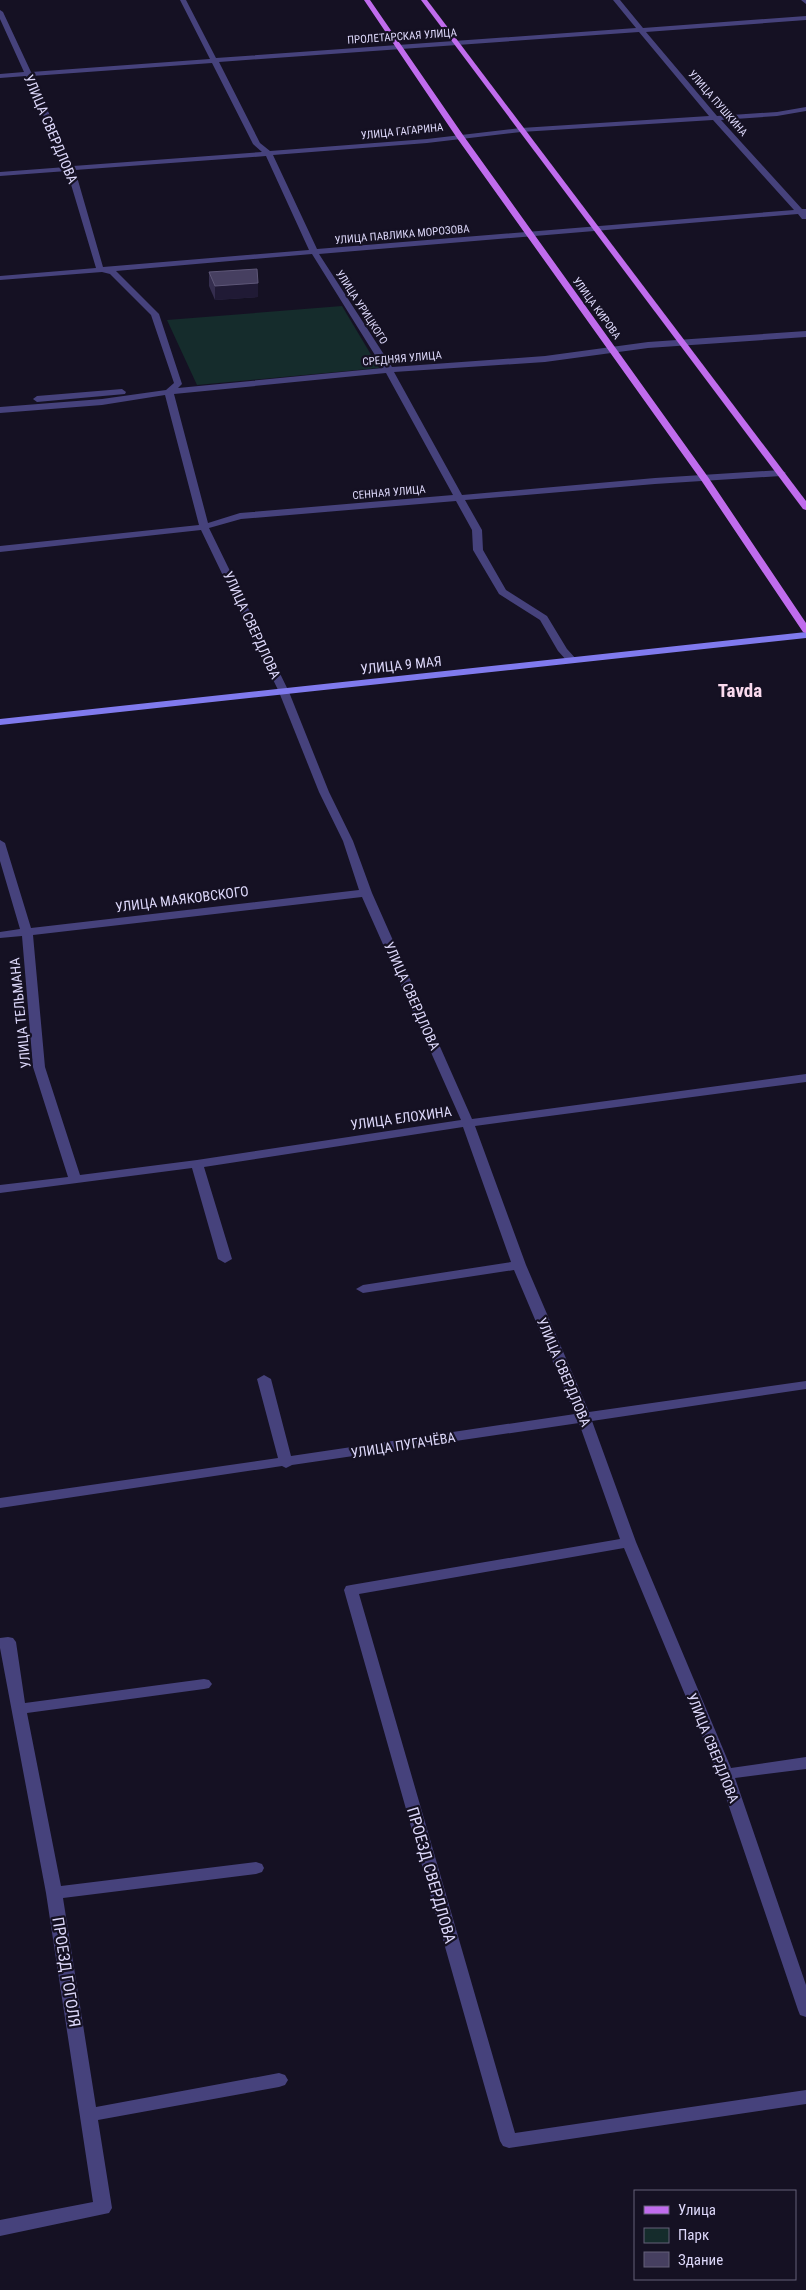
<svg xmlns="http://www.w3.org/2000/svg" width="806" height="2290" viewBox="0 0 806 2290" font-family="'Roboto Condensed',sans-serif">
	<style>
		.green { fill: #152c2c }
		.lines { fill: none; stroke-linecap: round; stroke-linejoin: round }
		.street { fill: #46427c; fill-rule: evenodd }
		.secondary { fill: #807aee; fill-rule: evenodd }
		.primary { fill: #c06ced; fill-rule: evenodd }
		.wall { fill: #342d4e }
		.shaded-wall { fill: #201a35 }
		.building { fill: #463f60; stroke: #5e5778 }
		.labels { text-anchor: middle; stroke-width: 4.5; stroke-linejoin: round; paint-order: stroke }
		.far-street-label { font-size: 11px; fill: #ddd8fa; stroke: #151123 }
		.street-label { font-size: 14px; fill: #ddd8fa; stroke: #151123 }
		.near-street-label { font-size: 16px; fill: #ddd8fa; stroke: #151123 }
		.district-label { font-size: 19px; font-weight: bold; fill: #fadaee; stroke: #151123 }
	</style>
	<rect width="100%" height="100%" fill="#151123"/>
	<polygon class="green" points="342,306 379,368 197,385 167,320"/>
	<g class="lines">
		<g class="street">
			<path d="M180,0h6l30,58 420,-30 -23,-28h7l23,28 163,-12v4l-160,12 71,84 60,-4 29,-5v4l-29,5 -56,4 81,89h4v10h-4l-4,-5 -479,40 73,113 153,-11 103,-14 158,-11v6l-158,11 -103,14 -151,10 68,123 193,-17 126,-8 5,3 -5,3 -126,8 -190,16 17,30 1,20 23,40 41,26 20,33 10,11 -1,2h-8l-10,-11 -18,-31 -41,-26 -26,-44 -1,-20 -16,-29 -215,18 -32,9 80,164 40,100 24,49 19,52 100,226 334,-45v8l-331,44 51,139 63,147 217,-31v8l-214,32 44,121 95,226 75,-11v12l-71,9 71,207v32l-6,-2 -2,-5 -80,-236 -94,-226 -265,46 156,539 291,-43v14l-297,44 -6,-2 -3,-5 -156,-551 2,-4 5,-1 269,-46 -41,-116 -287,42 -6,3 -4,-2 -282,42v-10l278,-40 -21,-79 7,-4 7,4 20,77 284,-42 -61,-144 -151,23 -7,-4 7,-4 148,-23 -48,-135 -259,40 28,92 -7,4 -7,-4 -26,-91 -192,25v-8l68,-8 -35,-110 -11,-131 -22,2v-6l20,-3 -20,-68v-21l5,3 26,85 328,-38 -16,-49 -24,-49 -40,-100 -78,-162 -201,22v-6l199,-21 -34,-130 -63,10 -102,8v-6l102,-8 64,-9 8,-7 -23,-68 -41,-41 -8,-2 -102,8v-4l96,-8 -29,-97 -67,5v-4l66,-5 -40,-91 -26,2v-4l24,-2 -24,-53v-9l3,2 28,60 179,-13zM639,32l70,84 -188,12 -94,11 -157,12 -10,-8 -41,-81zM212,63l41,81 9,8 -189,14 -41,-90zM713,120l81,90 -477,39 -44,-94 154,-12 94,-11zM266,156l43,94 -206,17 -28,-97zM312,254l71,114 -205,20 4,-4 -23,-70 -43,-43zM386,373l67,122 -213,18 -32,10 -34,-129zM362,897l99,223 -264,40 -117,15 -35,-108 -12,-132z"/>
			<polygon points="801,0 806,0 806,4"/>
			<polygon points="122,389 126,392 125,394 37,402 33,399 37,396"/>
			<polygon points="8,1637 13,1638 16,1642 25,1703 204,1679 209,1680 212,1684 209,1688 204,1689 27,1713 61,1886 256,1862 262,1864 264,1868 262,1872 256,1874 63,1898 96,2107 279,2073 285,2075 288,2080 285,2085 279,2087 98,2120 112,2208 109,2213 0,2236 0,2220 93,2202 46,1893 0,1648 0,1638"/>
		</g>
		<polygon class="secondary" points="806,632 806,638 0,725 0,719"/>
		<g class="primary">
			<polygon points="364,0 370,0 463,135 708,477 806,623 806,633 803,632 701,480 457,138"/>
			<polygon points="421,0 427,0 806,501 806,510 803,509"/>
		</g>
	</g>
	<polygon class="wall" points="209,272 258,283 258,297 215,300 209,286"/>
	<polygon class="shaded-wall" points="258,283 258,297 215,300 215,286"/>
	<polygon class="building" points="257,269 258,283 215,286 209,272"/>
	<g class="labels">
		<g class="far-street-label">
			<text transform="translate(402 36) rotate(-4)" y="4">ПРОЛЕТАРСКАЯ УЛИЦА</text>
			<text transform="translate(718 103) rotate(49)" y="4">УЛИЦА ПУШКИНА</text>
			<text transform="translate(402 131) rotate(-6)" y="4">УЛИЦА ГАГАРИНА</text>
			<text transform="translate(402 234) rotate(-5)" y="4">УЛИЦА ПАВЛИКА МОРОЗОВА</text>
			<text transform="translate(362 307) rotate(57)" y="4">УЛИЦА УРИЦКОГО</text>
			<text transform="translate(597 308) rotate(54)" y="4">УЛИЦА КИРОВА</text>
			<text transform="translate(402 358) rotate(-5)" y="4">СРЕДНЯЯ УЛИЦА</text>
			<text transform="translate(389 492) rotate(-5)" y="4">СЕННАЯ УЛИЦА</text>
		</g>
		<g class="street-label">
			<text transform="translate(51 129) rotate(67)" y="5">УЛИЦА СВЕРДЛОВА</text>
			<text transform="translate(252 625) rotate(65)" y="5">УЛИЦА СВЕРДЛОВА</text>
			<text transform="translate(401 665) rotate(-6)" y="5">УЛИЦА 9 МАЯ</text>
			<text transform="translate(182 899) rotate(-7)" y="5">УЛИЦА МАЯКОВСКОГО</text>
			<text transform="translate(412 996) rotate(66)" y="5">УЛИЦА СВЕРДЛОВА</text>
			<text transform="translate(20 1013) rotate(-96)" y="5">УЛИЦА ТЕЛЬМАНА</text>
			<text transform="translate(401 1118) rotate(-8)" y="5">УЛИЦА ЕЛОХИНА</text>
			<text transform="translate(564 1372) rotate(67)" y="5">УЛИЦА СВЕРДЛОВА</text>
			<text transform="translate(403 1445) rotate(-9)" y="5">УЛИЦА ПУГАЧЁВА</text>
			<text transform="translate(713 1748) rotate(68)" y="5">УЛИЦА СВЕРДЛОВА</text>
		</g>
		<g class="near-street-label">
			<text transform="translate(432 1875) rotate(74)" y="6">ПРОЕЗД СВЕРДЛОВА</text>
			<text transform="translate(67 1972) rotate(81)" y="6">ПРОЕЗД ГОГОЛЯ</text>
		</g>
		<g class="district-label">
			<text x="740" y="697">Tavda</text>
		</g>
	</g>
	<rect x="634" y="2190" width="162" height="90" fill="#151123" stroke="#656179"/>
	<rect x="644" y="2206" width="25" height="8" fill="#c06ced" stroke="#656179"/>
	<text x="678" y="2215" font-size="15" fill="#ddd8fa">Улица</text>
	<rect x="644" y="2228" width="25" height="15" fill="#152c2c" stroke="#656179"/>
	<text x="678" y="2240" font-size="15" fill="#ddd8fa">Парк</text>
	<rect x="644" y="2252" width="25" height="15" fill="#463f60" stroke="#656179"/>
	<text x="678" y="2265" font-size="15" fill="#ddd8fa">Здание</text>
</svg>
